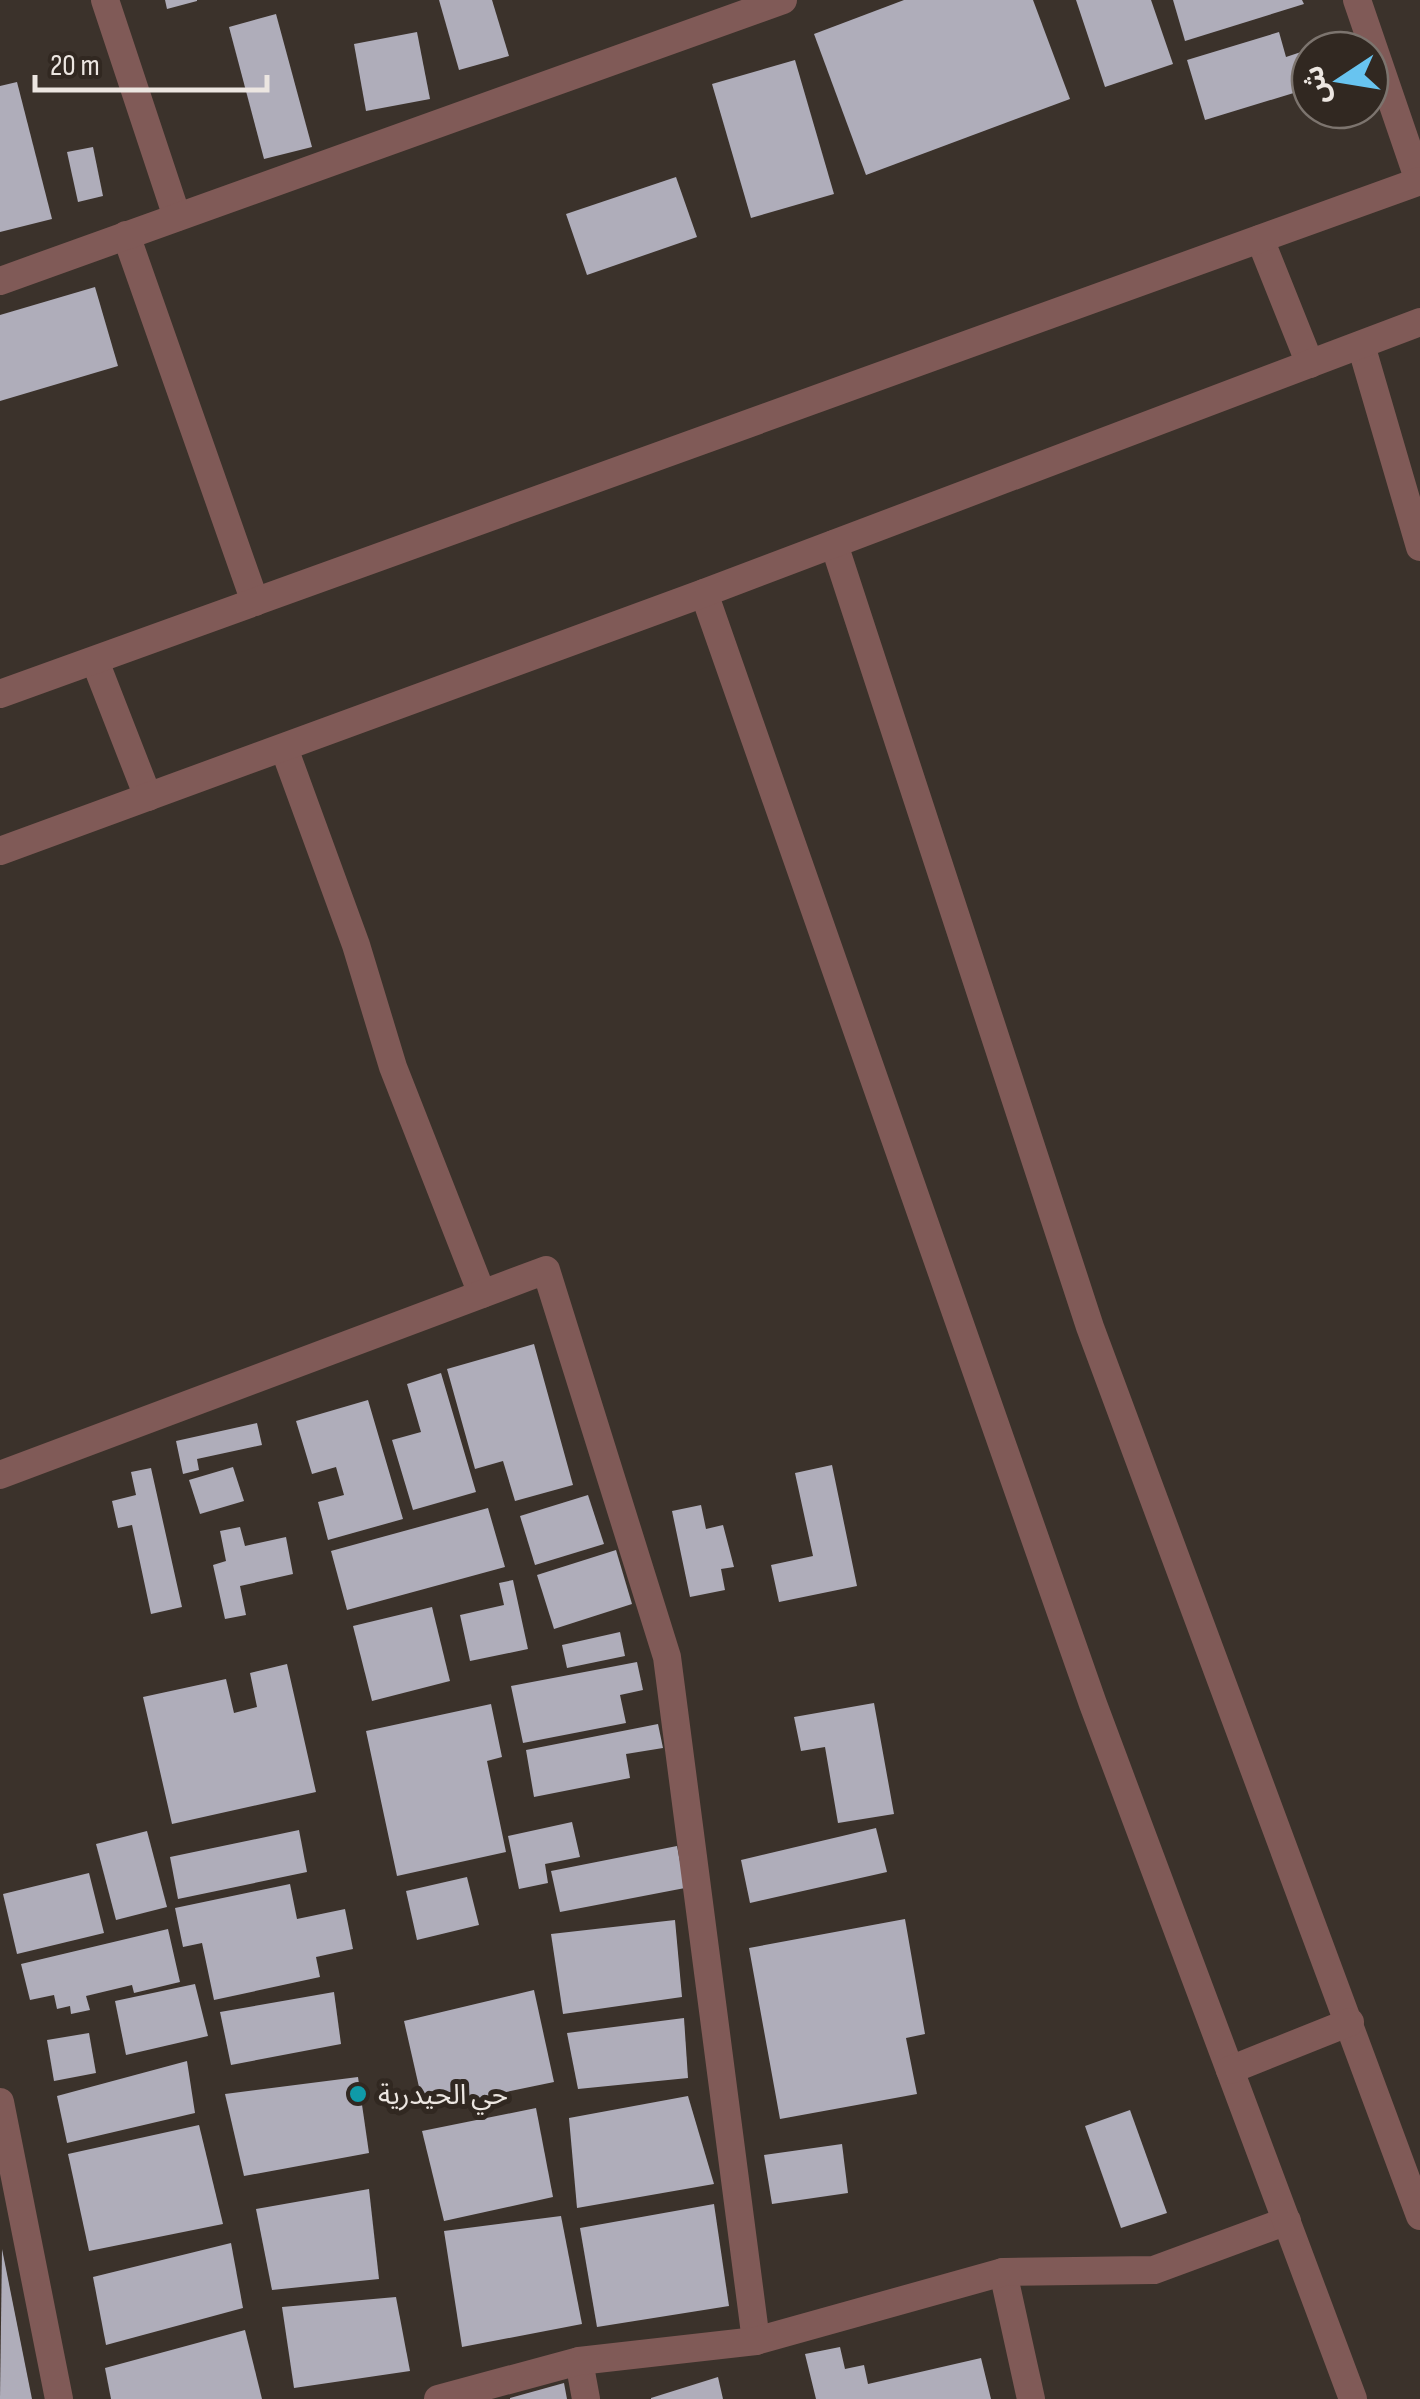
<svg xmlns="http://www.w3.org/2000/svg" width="1420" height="2399" viewBox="0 0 1420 2399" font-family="'Sofia Sans Condensed','Noto Sans Arabic',sans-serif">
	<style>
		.building { fill: #afadba }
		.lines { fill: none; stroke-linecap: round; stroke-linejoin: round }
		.minor { stroke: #805a57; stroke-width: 28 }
		.tertiary { stroke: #805a57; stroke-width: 28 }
		.culture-dot { fill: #0f9aa8; stroke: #312821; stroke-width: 4 }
		.labels { text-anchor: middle; stroke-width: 10; stroke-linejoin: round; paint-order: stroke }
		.poi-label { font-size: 28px; fill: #ece6e1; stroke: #312821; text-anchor: start }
	</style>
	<rect width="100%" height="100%" fill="#3b322b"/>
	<g class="building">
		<polygon points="165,0 197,0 197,1 167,9"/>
		<polygon points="439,0 492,0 509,56 459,70"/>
		<polygon points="904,0 1033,0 1070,99 866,175 814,34"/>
		<polygon points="1076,0 1151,0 1173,64 1105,87"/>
		<polygon points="1173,0 1302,0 1304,4 1185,41"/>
		<polygon points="276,14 312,147 264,159 229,27"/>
		<polygon points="417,32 430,99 366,111 354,44"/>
		<polygon points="1279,32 1286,57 1310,49 1310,88 1205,120 1187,60"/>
		<polygon points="795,60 834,194 751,218 712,84"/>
		<polygon points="17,82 52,219 0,232 0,86"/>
		<polygon points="93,147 103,196 78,202 67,152"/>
		<polygon points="676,177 697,237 587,275 566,214"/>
		<polygon points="95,287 118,366 0,401 0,315"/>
		<polygon points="534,1344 573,1485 515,1501 503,1461 475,1469 447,1369"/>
		<polygon points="441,1373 476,1492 413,1510 392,1440 421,1432 407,1384"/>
		<polygon points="368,1400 403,1519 328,1540 318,1502 344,1495 336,1467 312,1474 296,1421"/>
		<polygon points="257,1423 262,1445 197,1459 199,1470 183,1474 176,1441"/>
		<polygon points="832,1465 857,1586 779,1602 771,1565 813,1556 795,1473"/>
		<polygon points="233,1467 244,1501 200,1514 189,1480"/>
		<polygon points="151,1468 182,1607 151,1614 132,1525 118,1528 112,1501 136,1495 131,1472"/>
		<polygon points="588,1495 604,1544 535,1565 520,1516"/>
		<polygon points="701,1505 706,1529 723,1525 734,1567 721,1569 725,1590 690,1597 672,1511"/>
		<polygon points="488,1508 505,1567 347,1610 331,1551"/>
		<polygon points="240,1527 245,1546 286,1537 293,1574 240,1586 246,1615 225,1619 213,1565 226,1561 220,1531"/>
		<polygon points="616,1550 632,1604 554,1629 537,1575"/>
		<polygon points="513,1580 528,1649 470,1661 460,1615 504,1605 499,1583"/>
		<polygon points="432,1607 450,1681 372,1701 353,1626"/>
		<polygon points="620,1632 625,1656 567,1668 562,1645"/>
		<polygon points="637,1662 643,1690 620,1695 626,1723 523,1743 511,1686"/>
		<polygon points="287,1664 316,1792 172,1824 143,1697 226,1679 234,1713 257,1707 250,1673"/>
		<polygon points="874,1703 894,1814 838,1823 825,1747 801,1751 794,1717"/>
		<polygon points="491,1704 502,1757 487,1761 506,1852 397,1876 366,1731"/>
		<polygon points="658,1724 663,1748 626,1754 630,1778 534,1797 526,1750"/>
		<polygon points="572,1822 580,1857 545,1864 548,1883 519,1889 508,1836"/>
		<polygon points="876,1828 887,1872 750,1903 741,1860"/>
		<polygon points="299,1830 307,1872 178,1899 170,1857"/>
		<polygon points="147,1831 167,1907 116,1920 96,1844"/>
		<polygon points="677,1846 685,1888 560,1912 551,1871"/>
		<polygon points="89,1873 104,1933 17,1954 3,1894"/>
		<polygon points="467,1877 479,1925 417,1940 406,1891"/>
		<polygon points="290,1884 297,1919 345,1909 353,1949 316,1957 320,1977 214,2000 202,1943 183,1947 175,1908"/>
		<polygon points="905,1919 925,2034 906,2038 917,2094 780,2119 749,1948"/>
		<polygon points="675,1920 682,1997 563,2014 551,1934"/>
		<polygon points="168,1929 180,1982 134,1993 132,1985 86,1996 90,2010 71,2014 70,2006 57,2009 54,1995 30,2000 21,1964"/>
		<polygon points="195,1984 208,2036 126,2055 115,2001"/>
		<polygon points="534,1990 554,2082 424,2109 404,2021"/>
		<polygon points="334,1992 341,2044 231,2065 220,2012"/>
		<polygon points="684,2018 688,2078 578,2089 567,2033"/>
		<polygon points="89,2033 96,2073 54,2081 47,2040"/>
		<polygon points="187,2061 195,2113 67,2143 57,2096"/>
		<polygon points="358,2077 369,2153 244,2176 225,2094"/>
		<polygon points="688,2096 714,2184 577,2208 569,2118"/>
		<polygon points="536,2108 553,2197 444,2221 422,2131"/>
		<polygon points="1130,2110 1167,2213 1121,2228 1085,2126"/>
		<polygon points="199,2125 223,2224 89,2251 68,2154"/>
		<polygon points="842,2144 848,2193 772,2204 764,2155"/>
		<polygon points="369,2189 379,2279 272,2290 256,2209"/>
		<polygon points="714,2204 729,2306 597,2327 580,2228"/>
		<polygon points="561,2216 582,2324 462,2347 444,2231"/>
		<polygon points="231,2243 243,2308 106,2345 93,2277"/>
		<polygon points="2,2249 32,2399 0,2399"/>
		<polygon points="396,2297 410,2371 294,2388 282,2307"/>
		<polygon points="245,2330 262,2399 111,2399 105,2368"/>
		<polygon points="840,2347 845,2369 864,2365 868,2384 981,2358 991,2399 816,2399 805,2354"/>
		<polygon points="718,2377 723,2399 651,2399 651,2398"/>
		<polygon points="564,2383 567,2399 510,2399 510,2398"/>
	</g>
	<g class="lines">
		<g class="minor">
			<polyline points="105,0 177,217"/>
			<polyline points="1357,0 1419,181"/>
			<polyline points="126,235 255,602"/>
			<polyline points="0,281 783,0"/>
			<polyline points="1361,345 1420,547"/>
			<polyline points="284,748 356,945 393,1067 482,1294"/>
			<polyline points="0,1475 546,1270 667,1657 756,2341"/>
			<polyline points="0,2102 59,2399"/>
			<polyline points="1003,2272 1031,2399"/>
			<polyline points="579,2361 586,2399"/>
			<polyline points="438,2399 579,2361 756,2341 1003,2272 1154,2270 1287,2221"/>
		</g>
		<g class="tertiary">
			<polyline points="1260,239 1310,364"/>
			<polyline points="834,544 1090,1327 1420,2216"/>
			<polyline points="704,593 1093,1704 1353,2399"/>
			<polyline points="95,661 148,797"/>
			<polyline points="0,694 1420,181"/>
			<polyline points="0,851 704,593 1420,322"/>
			<polyline points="1230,2070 1350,2022"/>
		</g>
	</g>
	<circle class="culture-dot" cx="358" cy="2094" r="10"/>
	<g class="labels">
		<g class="poi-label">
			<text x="378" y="2104">حي الحيدرية</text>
		</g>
	</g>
	<g transform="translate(1340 80) rotate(258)"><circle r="48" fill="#312821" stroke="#7c746e" stroke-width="2.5"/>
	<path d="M0-8L18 38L0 25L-18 38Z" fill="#68c4f0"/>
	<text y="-15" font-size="28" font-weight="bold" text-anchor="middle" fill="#ece6e1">ش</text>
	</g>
	<path d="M35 75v15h232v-15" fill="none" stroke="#ece6e1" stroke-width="5"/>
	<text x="50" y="75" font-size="30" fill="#ece6e1" stroke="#312821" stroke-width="8" paint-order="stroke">20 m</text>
</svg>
